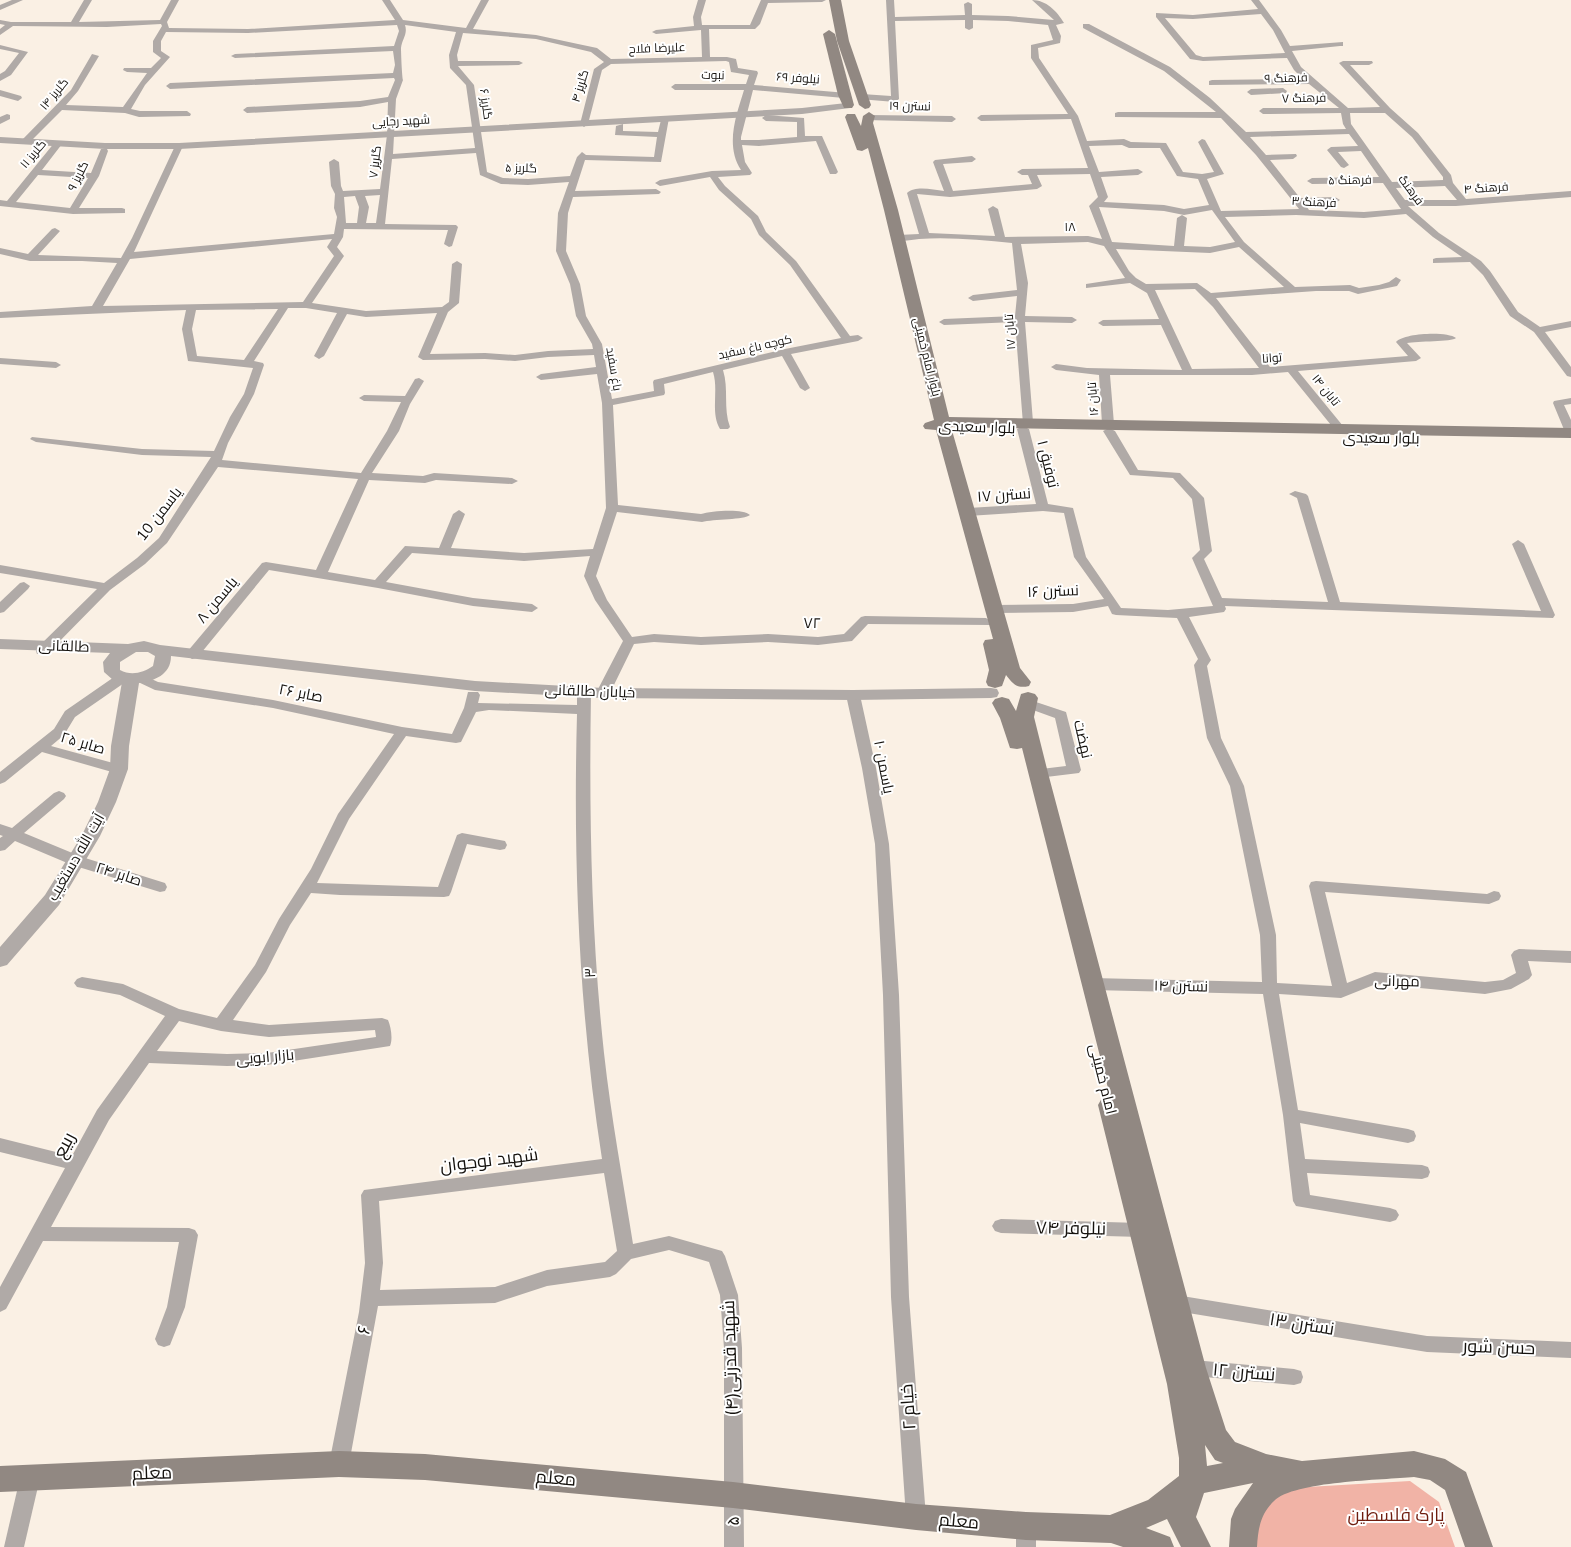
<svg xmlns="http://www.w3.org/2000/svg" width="1571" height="1547" viewBox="0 0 1571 1547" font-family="Mulish,Cairo,sans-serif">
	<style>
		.green { fill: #f1b3a6 }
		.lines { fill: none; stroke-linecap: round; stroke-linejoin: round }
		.minor { fill: #b0aaa7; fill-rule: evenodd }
		.tertiary { fill: #b0aaa7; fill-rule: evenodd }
		.secondary { fill: #918882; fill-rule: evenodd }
		.labels { text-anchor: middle; stroke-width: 4; stroke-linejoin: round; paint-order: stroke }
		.far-street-label { font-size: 12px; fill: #15120e; stroke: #fff }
		.street-label { font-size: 15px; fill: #15120e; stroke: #fff }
		.near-street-label { font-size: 18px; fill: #15120e; stroke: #fff }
		.near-park-label { font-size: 18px; fill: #6f1d0f; stroke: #fff }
	</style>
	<rect width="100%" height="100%" fill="#faf0e4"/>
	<polygon class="green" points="1410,1481 1439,1502 1455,1547 1254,1547 1253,1520 1273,1489"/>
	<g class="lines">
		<g class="minor">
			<polygon points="12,0 23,0 0,10 0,5"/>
			<path d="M84,0h8l-13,22 81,-2 11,-20h8l-12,22 2,6 79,1 147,-9 -13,-20h8l13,20 63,8 15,-28h8l-16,29 63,6 42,9 19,4 14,11 91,-2 -1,-27 -45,4 -4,-2 4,-2 38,-4 -1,-9 5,-17h8l-5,17 1,8h48l11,-25h65l-4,2 -54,1 -8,21 -5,5h-46l1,28h17l9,2 2,9 19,3 1,2 -4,12 93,8 1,2 -4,3 -91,-8 -12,47v3h18l38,-3v-15l-31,-1 -4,-3 4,-3 38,3 1,18h17l16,36 -2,2h-6l-14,-33 -57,5 -17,-1 3,17 7,11 -2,2 -32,2 7,9 33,30 8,16 30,29 54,75 8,-1 5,3 -5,3 -67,13 19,34 -5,3 -5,-3 -18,-32 -59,14c6,19 0,38 7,57l-2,2h-8c-10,-17 -1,-38 -7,-57l-49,12 1,9 -1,2 -51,10 5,100 83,9c10,-3 42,-6 49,1 -5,5 -37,4 -48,7l-85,-10 -21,64 11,24 25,37 22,-3 47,3 67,-3 50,3 26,-3 17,-17 4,-1 121,2 6,4 -2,3 -122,-1 -16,17 -34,4 -50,-3 -67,3 -47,-3 -20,2 -24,49 -7,4 -7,-4 27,-52 -28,-41 -11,-24 6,-20 -66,5 -112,-8 -26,29 87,16 59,6 6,4 -6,4 -59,-6 -95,-18 -109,-18 -72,88 -5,1 -6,-4 1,-3 75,-89 4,-1 50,8 42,-91 -140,-12 -51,76 -22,21 -35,26 -63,64h-10l-1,-3 1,-3 60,-59 -97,-16v-8l104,18 33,-25 22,-20 52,-81 -69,-2 -106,-13 -6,-3 2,-2 110,12 72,2 16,-34 14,-23 9,-26 -65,-7 -6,-32 4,-19c-62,2 -124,5 -186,8v-6l92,-6 25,-43 -35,-2h-52l-30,-7v-6l28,6 24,-25 3,-1 5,3 -22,24 83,3 11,-20 43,-92 4,-3 4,3 -49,106 200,-18 3,-17 -3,-9 1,-14 -4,-8 -2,-24 5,-3 5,3 2,24 2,5 37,-2 7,-54 1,-33 -28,5 -113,6 -4,-3 4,-3 113,-6 28,-4 7,-17 -1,-2 -224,11 -4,-3 4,-3 223,-10 2,-8 -2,-14 -158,7 -4,-2 4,-2 159,-8 5,-15 -2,-6 -149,8 -82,-1 -5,9v10l9,6 -25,28 -14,24 9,2h47l4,3 -1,2 -51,1 -14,-4 -63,-3 -34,34h-6v-4l49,-50 21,-36 7,2 -21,35 -12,14 57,2 24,-34 -20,-1 -4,-2 1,-2h27l10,-10 -8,-6v-11l9,-15 -1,-2 -54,3 -94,-1 -13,9v-6l5,-4 -5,-1v-4l11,2h60zM405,25l51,7 -7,23 1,13 16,17 9,63 -82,6 3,-55 7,-19c-1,-3 -2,-28 -2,-32 1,-9 7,-14 4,-23zM463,33l73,6 55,13 13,10 -10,7 -14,55 4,3 4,-3 14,-54 9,-6 115,-3 3,1 2,10 18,3 -3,9h-71l-4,3 4,3h69c-8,26 -19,55 -3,80l-29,1 -52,9 -5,3 5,3 50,-9 9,13 32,29 8,16 31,30 51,73 -56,11 -131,31 -1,2 1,9 -42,8 -10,-55 -16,-28 -6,-32 -14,-33 2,-38 5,-16 86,-3 2,-2 -5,-3 -81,2 10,-31 76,2 8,-44 -7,-2 -4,16 -35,-1v-7l-7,2 -1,9 42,2 -3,20 -68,-2 -4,-3 -5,5 -7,19 -42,3 -25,-1 -16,-6 -13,-87 -16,-19 61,-1 4,-2 -4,-2h-61l-1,-6zM476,153l4,22 21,9 27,1 41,-3 -11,31 -2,38 14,33 6,32 16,28 1,5 -45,2 -33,4 -30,-2 -55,1 18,-42 11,-9 3,-39 -5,-3 -5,3 -3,38 -7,5 -76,4 -54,-8 32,-47 -7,-9 6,-10 1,-8 104,1 -4,14 5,3 3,-1 6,-19 -2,-2 -71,-1 7,-65zM380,195l-4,28h-10l3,-16 -4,-11zM355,196l4,11 -2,16h-11l-2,-26zM332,239l-5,8 7,9 -31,46 -200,4 27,-47zM288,308h18l31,5 -23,43 5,3 5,-3 23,-42 19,3 71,-4 -19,44 5,3 62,-1 30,2 33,-4 46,-2 2,12 -55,7 -5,3 5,3 56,-6 5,29 4,105 -13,41 -69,4 -73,-5 14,-34 -6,-4 -6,4 -14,34 -34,-2 -30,34 -47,-8 41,-92 56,3 11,-3 76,4 6,-3 -6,-3 -78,-5 -11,3 -51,-3 27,-42 11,-27 14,-23 -5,-3 -4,1 -10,17 -41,-1 -5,3 5,3 37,1 -14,29 -26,42 -139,-13 6,-17 26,-49 10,-29 -1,-2 -9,-2zM278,309l-34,51 -47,-4 -5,-27 4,-19z"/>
			<path d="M886,0h8l1,17 70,-2 -1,-11 4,-2 4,2v11l36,1 46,4 -22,-20c14,0 25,11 32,23l-8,2 5,11 -1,7 -22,5 1,10 39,58 9,25 37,-2 7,3 35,1 17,29 19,2 12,-2 -16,-30 4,-3 3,1 19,34 -17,5 14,32 78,-2 -43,-54 -35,-37 -106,-1v-4l3,-1h98l-52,-41 -81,-43v-4h6l81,43 40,31 36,34 100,-3 -3,-5 -2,-11 -78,1 -4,-3 4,-3h76l-30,-24 -100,1v-4l3,-1 91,-1 -9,-9 -7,-12 -84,3 -13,-2 -34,-42v-4l37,2 65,-6 -7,-9h8l22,30 9,16 53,-4v4h-3l-48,5 9,16 47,41 32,-1 -41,-44 4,-2h29l1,2 -4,2h-19l40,43 28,25 33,42 2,8 13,16 105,-8v6l-115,9h-48l31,27 42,28 9,10 28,41 22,15 31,-6v6l-26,5 26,35v10l-4,-1 -33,-44 -24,-16 -27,-41 -13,-13 -37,1v-4l3,-1 26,-1 -29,-20 -27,-23 -42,4 -68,-3 -71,2 19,25 51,45 55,-2 9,3 20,-3 10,-3 7,-5 5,3 -4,6 -39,8 -9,-3h-33l-100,7 54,69 138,-11 -12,-14c8,-9 51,-11 60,-4 -4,4 -39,3 -49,5l14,15 -5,3 -118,10 45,55 2,2 -2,2h-8l-47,-58 -36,3h-142l4,49 -6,3 -6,-3 -3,-49 -43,-5 -5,-3 5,-3 31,4 95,2 -21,-45 -58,1 -5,-3 5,-3 56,-1 -12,-26 -17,-10 -44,5v-4l39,-6 -21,-32 -16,-4 -67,2 7,39 -3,33 47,1 5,3 -5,3 -47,-1 8,100 -6,3 -4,-1 -8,-102 -71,3 -5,-3 5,-3 71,-3 2,-20 -44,5 -5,-3 5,-3 44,-5 -5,-47c-30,-3 -62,-6 -93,-4 -8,1 -20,4 -26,-1l5,-3 21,-1 -12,-41c9,-8 26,-3 37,-2l-11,-29 2,-2 37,-4 4,3 -4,3 -29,2 10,27 79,-7 -4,-9h-6l-5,-3 5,-3 66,-1 -17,-49 -90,2 -4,-3 4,-3 87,-1 -37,-56v-13l22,-5 -5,-15 -40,-4 -35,-1v8l-4,2 -4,-2v-8l-70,1 4,78 -4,3 -36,-3 -1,-2 4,-3 29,2zM1261,14l12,16 12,23 -82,4 -7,-2 -31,-37 28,1zM1350,113h35l27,24 31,40v3l-51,2 -41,-58zM1349,134l9,12 -27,1 -4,3 14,17 3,1 5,-3 -11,-13 23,-1 18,26 -67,1 -5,3 5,3 71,-1 18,26 -37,3 -55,-2 -4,-6 30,-1 5,-3 -5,-3 -35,1 -30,-38 23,-1 4,-3 -1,-2 -30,1 -16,-18zM1122,145l7,3h31l17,28 21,3 11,26 -25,4 -20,-4 -60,-3 4,-5 -7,-20 37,-2 5,-3 -5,-3 -39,3 -10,-26zM1090,174l8,23 -9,9 13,33 -14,-3 -83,1 -7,-28 -5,-3 -5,3 7,27 -66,-3 -12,-39 33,3 87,-8 5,-3 -5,-11zM1445,186l12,14h-52l-9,-12zM1099,207l65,4 20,4 28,-5 23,32 -25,5 -26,-1 3,-28 -5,-3 -5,3 -3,28 -62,-4zM1239,247l45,40 -73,6 -14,-10 -51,1 -10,-6 -7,-7 -13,-22 94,4zM1195,289l18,18 46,61 -67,1 -37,-79z"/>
			<polygon points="0,45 28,52 11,75 0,81 0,74 5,71 19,53 0,49"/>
			<polygon points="1283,88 1287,91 1286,93 1251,95 1247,92 1251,89"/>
			<polygon points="0,90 21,96 22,98 18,101 0,96"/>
			<polygon points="7,114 10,115 10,119 0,124 0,117"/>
			<polygon points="868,115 952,116 956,119 952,122 865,120 865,116"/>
			<path d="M58,141l4,3 -20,26 49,3 10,-24h6l1,2 -9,25 -20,32h43l3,1v4l-52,1 -73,-8v-6l7,1 48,-59zM38,175l50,3 -18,30 -54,-6z"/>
			<polygon points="0,358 56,362 61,365 56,368 0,364"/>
			<polygon points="1571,398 1571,404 1564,405 1571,420 1571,435 1565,432 1553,403 1554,401"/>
			<polygon points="1023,426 1029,429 1048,504 1073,508 1086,557 1121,608 1168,610 1213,606 1192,558 1200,550 1192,499 1173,478 1130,475 1103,431 1109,428 1115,431 1138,470 1180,473 1204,498 1212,551 1204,559 1222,598 1328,602 1297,498 1289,494 1295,491 1306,494 1308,496 1340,602 1541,611 1512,544 1518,540 1524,544 1555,615 1553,618 1225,606 1226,609 1224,612 1189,617 1211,660 1207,666 1221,738 1244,786 1276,935 1277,983 1332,986 1309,886 1311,882 1316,881 1487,894 1494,891 1499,892 1501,896 1499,900 1489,904 1325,892 1347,983 1375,972 1485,982 1503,980 1516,973 1511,955 1514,951 1519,949 1571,951 1571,963 1528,961 1532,975 1529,979 1511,989 1485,994 1376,984 1341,998 1279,994 1298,1110 1408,1129 1414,1131 1416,1136 1414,1141 1408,1143 1300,1123 1305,1159 1422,1165 1428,1167 1430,1172 1428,1177 1422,1179 1307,1173 1310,1195 1390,1208 1396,1210 1399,1215 1396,1220 1390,1222 1296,1206 1293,1201 1283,1115 1263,994 1092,990 1087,988 1084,984 1087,980 1092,978 1262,982 1260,935 1230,786 1207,738 1194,665 1198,659 1177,618 1116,615 1112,614 1108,606 1073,612 995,613 989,609 995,605 1073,604 1104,599 1074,557 1064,513 1043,511 968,516 962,512 968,508 1036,504 1017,429"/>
			<polygon points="24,582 30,586 28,589 4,612 0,613 0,602 20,583"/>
			<polygon points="122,674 127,675 129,678 127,681 75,717 64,735 51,746 124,766 126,769 124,772 119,774 42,752 5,782 0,784 0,772 54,729 65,711 117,675"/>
			<path d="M141,674l17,8 115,18 129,27 50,7 12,-26 4,-16h10l2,3 -2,8 99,2v-13l2,-3h10l2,3c-2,120 0,241 13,361 7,64 19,127 29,191l36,-8 53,15 3,5 13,39 4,53 2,199h-20v-199l-4,-53 -11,-33 -40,-12 -38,9 -15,15 -6,3 -63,9 -52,17 -117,3 -29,158 -3,6 -7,3 -7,-3 -3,-6 30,-152 6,-49 -4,-68 3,-5 238,-31c-23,-147 -29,-296 -25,-445l-88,-4 -13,2 -15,30 -5,1 -50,-7 -57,83 -32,64 121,4 19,-52 5,-2 43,8 2,4 -2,4 -5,1 -33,-6 -16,48 -2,4 -5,1 -104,-2 -29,-2 -21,32 -24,47 -33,48 36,5 113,-7 6,2c3,7 5,19 2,26l-123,19 -40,1 -78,-3 -40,57 -58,107 138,1 6,2 3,5 -13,72 -15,38 -6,2 -6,-2 -3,-6 12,-32 12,-65 -136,-1 -37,68 -6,3v-25l65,-119 -65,-16v-14l72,18 25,-46 68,-94 -45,-21 -43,-8 -3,-4 3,-4 5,-2 41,7 56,25 38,9 38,-53 24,-46 32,-50 27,-55 56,-80 -121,-26 -118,-18 -19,-9 -2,-3 2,-3zM179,1021l42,10 48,6 106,-7 1,7 -109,16 -40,1 -70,-3zM604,1173l13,78 -12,11 -58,8 -52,17 -115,3 3,-27 -4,-62z"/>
			<polygon points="853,691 860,695 876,768 889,844 899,995 909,1297 926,1517 923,1524 916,1526 909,1524 906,1517 891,1297 883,995 875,844 862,768 846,695"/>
			<polygon points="1027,699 1066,712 1081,770 1079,773 1038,778 1033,776 1031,773 1033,770 1066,766 1055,718 1022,706 1020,703"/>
			<polygon points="59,791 64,793 66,796 64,799 24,833 82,857 165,883 167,887 165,891 160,892 72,865 15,841 5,850 0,851 0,838 3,836 0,835 0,824 12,828 54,793"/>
			<polygon points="1001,1219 1141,1223 1147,1225 1150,1230 1147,1235 1141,1237 1001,1233 995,1231 992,1226 995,1221"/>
			<polygon points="1176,1295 1427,1336 1571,1342 1571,1358 1427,1352 1176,1311 1170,1308 1167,1303 1170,1298"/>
			<polygon points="1193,1360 1294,1369 1301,1371 1303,1377 1301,1383 1294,1385 1193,1376 1187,1374 1184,1368 1187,1362"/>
			<polygon points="30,1469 37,1472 40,1478 24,1547 4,1547 20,1478 23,1472"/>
			<polygon points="1026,1517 1033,1519 1036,1526 1036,1547 1016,1547 1016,1526 1019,1519"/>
		</g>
		<g class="tertiary">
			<polygon points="846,103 850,104 851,106 850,108 802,114 179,149 105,149 0,143 0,137 105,143 179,143 802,108"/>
			<path d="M0,639l128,5 16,-3 16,4 315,36 128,7 250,2 138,-2 6,1 2,4 -2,4 -6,1 -138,2 -250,-2 -128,-7 -304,-35c0,19 -17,25 -32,27l-10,63 -1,23 -12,33 -16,34 -41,69 -52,60 -7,2v-20l45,-52 37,-60 16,-33 12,-33 1,-23 11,-64 -9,-2 -9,-8 -1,-10 7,-9 -110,-4zM136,652h12l7,4 -2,10c-10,7 -22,10 -33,4v-8z"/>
		</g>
		<g class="secondary">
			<polygon points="829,0 841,0 849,41 871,105 869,108 865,109 859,105 837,41"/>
			<polygon points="829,30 835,34 854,105 852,108 844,108 838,95 823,34"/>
			<path d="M869,112l6,4 -2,7 25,87 51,207 622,11v10l-620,-11 69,241 11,14 -2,4c-12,3 -16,-2 -23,-11l-4,11 -7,2 -7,-2 -2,-4 3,-12 -6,-26 2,-4 8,-1 -57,-209 -11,-1 -2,-3 2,-3 9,-3 -50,-210 -16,-62 -6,3 -5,-1 -12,-33 2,-3h8l6,12 2,-10z"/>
			<path d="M1028,692l7,2 3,4 -4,19 14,56 158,595 20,62 9,12 31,12 36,7 112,-10 31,8 21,13 27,75h-28l-20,-57 -15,-10 -16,-3c-31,3 -120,4 -140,24 -14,13 -16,29 -17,46h-28l2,-28 4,-10 18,-26 -49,10 -8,24 15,30h-30l-14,-28 -21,9 24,9 4,10h-51l-12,-4 -85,-3 -110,-10 -183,-22 -308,-28 -86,-3 -339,15v-26l339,-15 86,3 308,28 183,22 110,8 84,3 38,-15 31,-24v-18l-12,-74 -69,-279 4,-7 8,-2 -88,-348 -5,1 -7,-1 -10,-30 -8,-15 3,-4 7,-2 7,2 7,12 5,-17zM1205,1445l10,15 8,3 -16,3z"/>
		</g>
	</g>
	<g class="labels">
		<g class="far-street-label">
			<text transform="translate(657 48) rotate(-2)" y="4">علیرضا فلاح</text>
			<text transform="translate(713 75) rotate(1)" y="4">نبوت</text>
			<text transform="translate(798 78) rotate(4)" y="4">نیلوفر ۶۹</text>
			<text transform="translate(1286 78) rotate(-2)" y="4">فرهنگ ۹</text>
			<text transform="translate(580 86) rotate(-73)" y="4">گلریز ۴</text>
			<text transform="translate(54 94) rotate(-50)" y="4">گلریز ۱۴</text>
			<text transform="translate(1304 98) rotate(-1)" y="4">فرهنگ ۷</text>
			<text transform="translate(486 104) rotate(82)" y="4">گلریز ۶</text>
			<text transform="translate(910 106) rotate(1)" y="4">نسترن ۱۹</text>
			<text transform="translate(401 121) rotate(-3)" y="4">شهید رجایی</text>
			<text transform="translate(33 154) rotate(-50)" y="4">گلریز ۱۱</text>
			<text transform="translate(375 162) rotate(-83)" y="4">گلریز ۷</text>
			<text transform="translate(521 168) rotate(1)" y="4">گلریز ۵</text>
			<text transform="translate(78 176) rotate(-63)" y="4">گلریز ۹</text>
			<text transform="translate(1350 180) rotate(-1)" y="4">فرهنگ ۵</text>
			<text transform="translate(1486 188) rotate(-4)" y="4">فرهنگ ۴</text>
			<text transform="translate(1411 190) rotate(54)" y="4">فرهنگ</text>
			<text transform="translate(1314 202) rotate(3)" y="4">فرهنگ ۳</text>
			<text transform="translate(1070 227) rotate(-1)" y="4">۱۸</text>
			<text transform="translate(1010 332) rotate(-94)" y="4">تابان ۱۷</text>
			<text transform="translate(755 347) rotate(-13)" y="4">کوچه باغ سفید</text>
			<text transform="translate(927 357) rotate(76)" y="4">بلوار امام خمینی</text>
			<text transform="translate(1272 358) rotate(-4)" y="4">توانا</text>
			<text transform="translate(614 369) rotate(80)" y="4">باغ سفید</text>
			<text transform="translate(1326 390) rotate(51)" y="4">تابان ۱۴</text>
			<text transform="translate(1093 399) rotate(-94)" y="4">تابان ۱۶</text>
		</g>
		<g class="street-label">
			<text transform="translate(977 427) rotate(2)" y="5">بلوار سعیدی</text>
			<text transform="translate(1381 438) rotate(1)" y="5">بلوار سعیدی</text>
			<text transform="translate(1048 464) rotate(76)" y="5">توفیق ۱</text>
			<text transform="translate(1004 495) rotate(-4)" y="5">نسترن ۱۷</text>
			<text transform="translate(159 514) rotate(-52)" y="5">یاسمن 10</text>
			<text transform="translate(1053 591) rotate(-2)" y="5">نسترن ۱۶</text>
			<text transform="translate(217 600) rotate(-50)" y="5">یاسمن ۸</text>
			<text transform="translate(812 623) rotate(2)" y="5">۷۲</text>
			<text transform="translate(64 646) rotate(2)" y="5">طالقانی</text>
			<text transform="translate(590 691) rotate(2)" y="5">خیابان طالقانی</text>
			<text transform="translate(301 693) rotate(11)" y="5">صابر ۲۶</text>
			<text transform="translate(1083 739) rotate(77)" y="5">نهضت</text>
			<text transform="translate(83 743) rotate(16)" y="5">صابر ۲۵</text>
			<text transform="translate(884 767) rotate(79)" y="5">یاسمن ۱۰</text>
			<text transform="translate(76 857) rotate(-60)" y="5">آیت الله دستغیب</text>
			<text transform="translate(119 874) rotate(18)" y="5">صابر ۲۴</text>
			<text transform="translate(590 973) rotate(-93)" y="5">۳</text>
			<text transform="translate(1397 981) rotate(1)" y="5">مهرانی</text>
			<text transform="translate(1181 986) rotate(1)" y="5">نسترن ۱۴</text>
			<text transform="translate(265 1057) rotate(-5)" y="5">بازار ابویی</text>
			<text transform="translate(1103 1079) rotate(76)" y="5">امام خمینی</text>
		</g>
		<g class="near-street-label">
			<text transform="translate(64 1145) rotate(-62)" y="6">ربیع</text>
			<text transform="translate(489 1160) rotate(-7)" y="6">شهید نوجوان</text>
			<text transform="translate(1071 1228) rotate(1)" y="6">نیلوفر ۷۴</text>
			<text transform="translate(1302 1324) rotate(9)" y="6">نسترن ۱۳</text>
			<text transform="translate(364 1330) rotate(-79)" y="6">۶</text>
			<text transform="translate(1499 1347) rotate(2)" y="6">حسن شور</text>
			<text transform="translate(730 1358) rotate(-92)" y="6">شهید قدرتی(۴)</text>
			<text transform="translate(1244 1372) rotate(5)" y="6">نسترن ۱۲</text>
			<text transform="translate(908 1407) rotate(-94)" y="6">خیام ۲</text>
			<text transform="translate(152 1473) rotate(-2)" y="6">معلم</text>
			<text transform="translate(556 1478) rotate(5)" y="6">معلم</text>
			<text transform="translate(733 1521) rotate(-91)" y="6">۵</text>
			<text transform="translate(959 1521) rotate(5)" y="6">معلم</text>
		</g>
		<g class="near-park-label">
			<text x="1396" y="1521">پارک فلسطین</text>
		</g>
	</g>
</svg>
